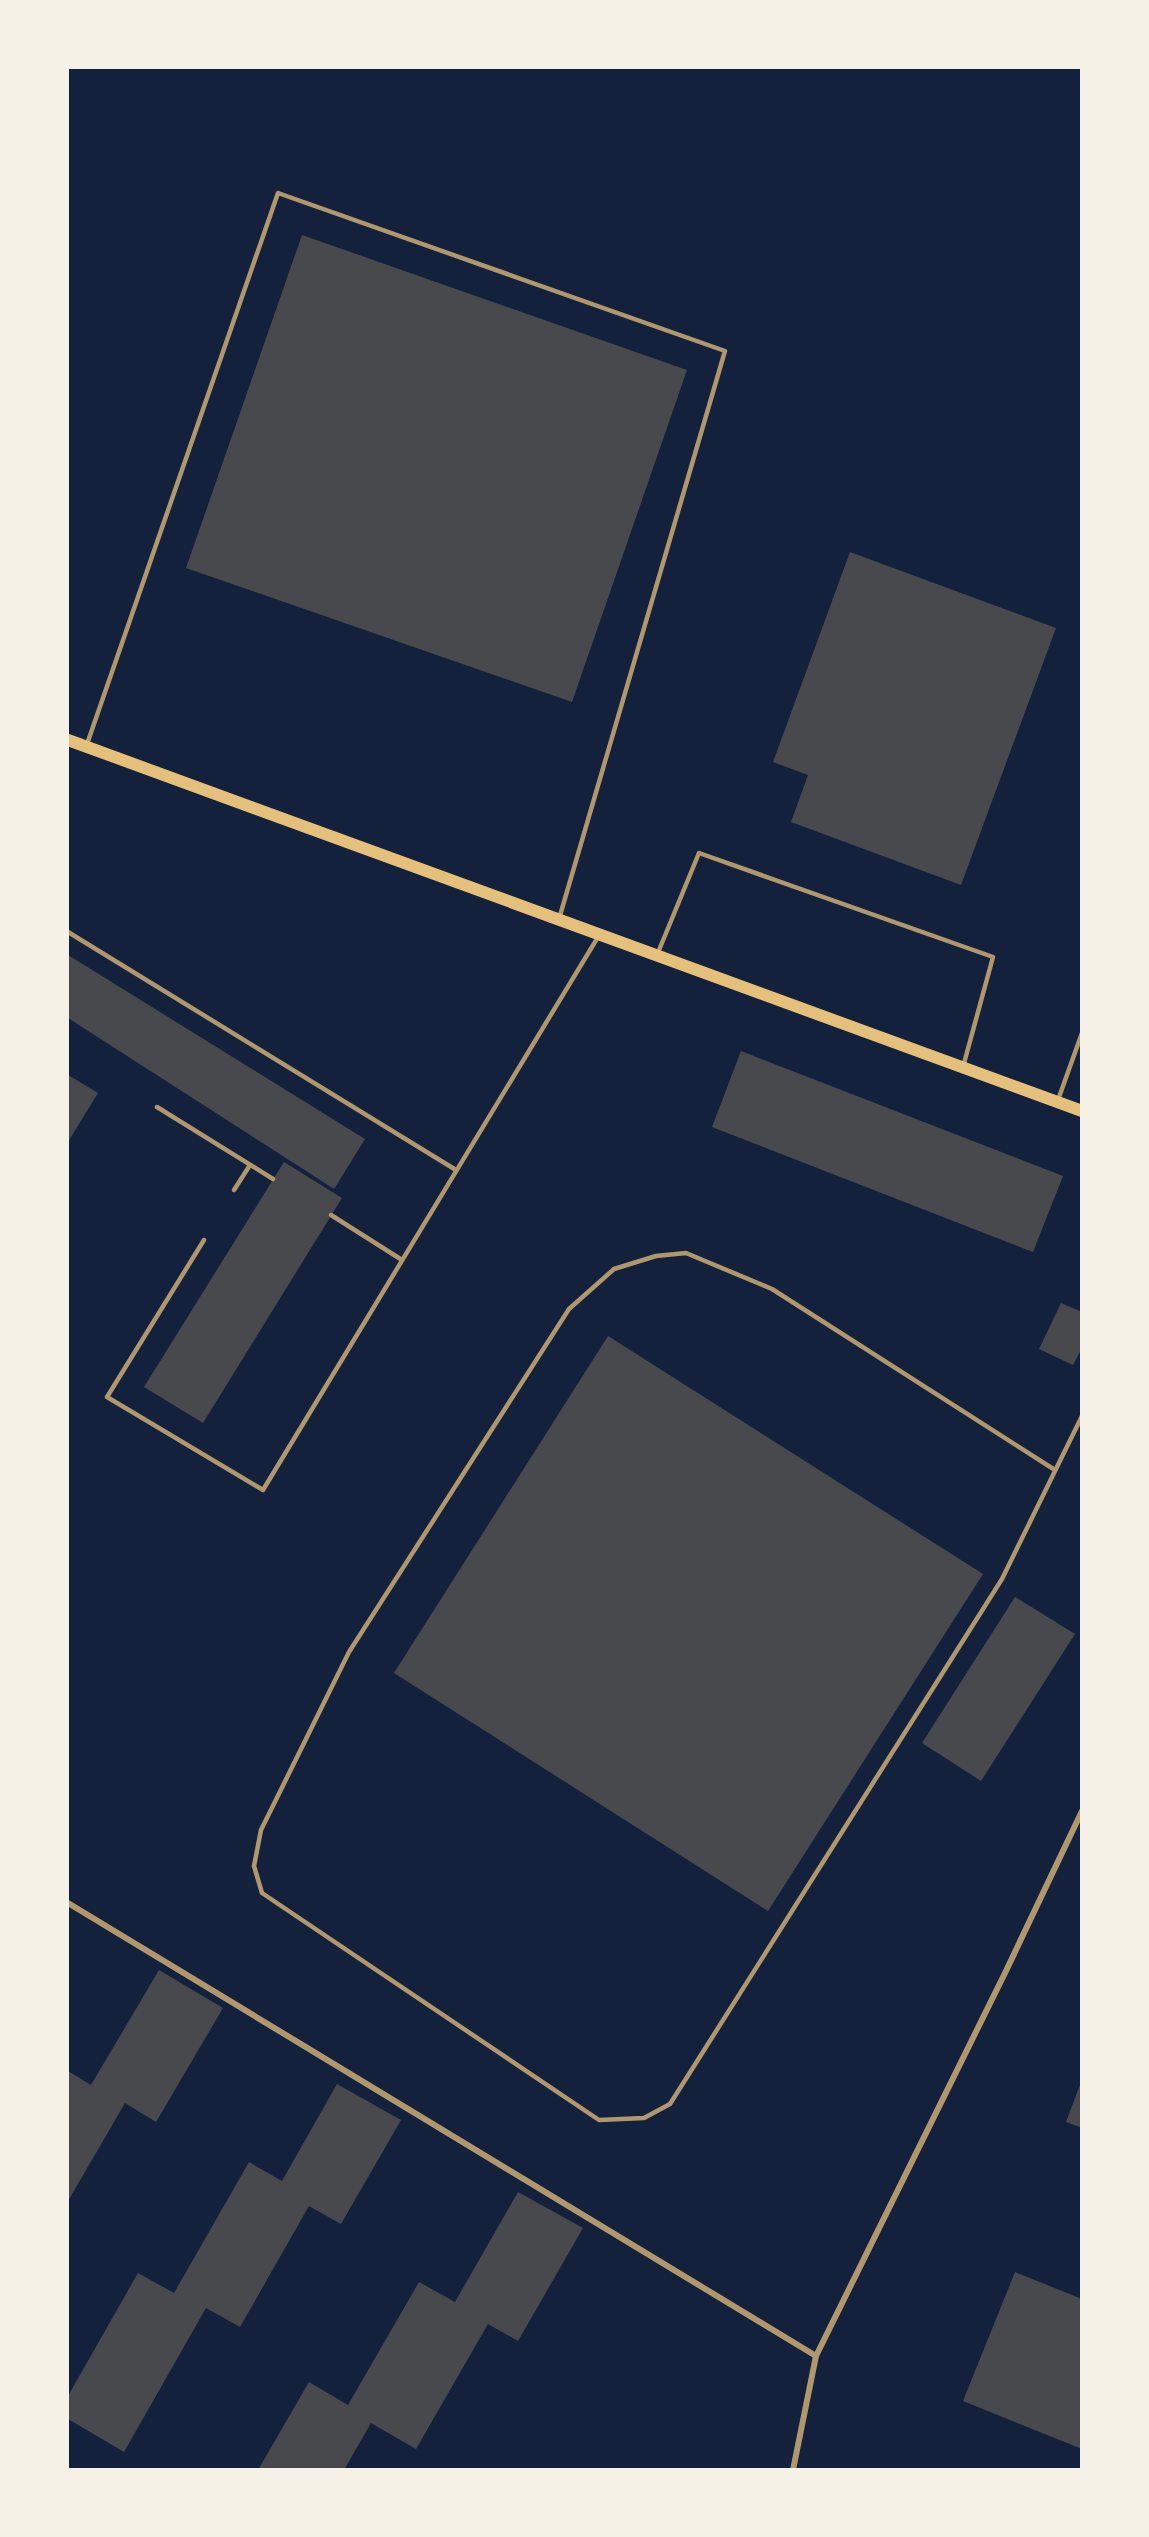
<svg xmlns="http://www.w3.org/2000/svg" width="1149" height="2537" viewBox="0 0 1149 2537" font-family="Raleway,sans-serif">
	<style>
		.building { fill: #48494c }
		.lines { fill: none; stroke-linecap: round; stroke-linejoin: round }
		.service { stroke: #b1986c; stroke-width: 4.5 }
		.minor { stroke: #b1986c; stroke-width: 6 }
		.secondary { stroke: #e5c07b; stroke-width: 12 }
	</style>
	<rect width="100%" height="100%" fill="#14213d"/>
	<g class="building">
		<polygon points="302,235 687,370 572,702 186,568"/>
		<polygon points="850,552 1056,628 961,885 791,822 808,775 773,762"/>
		<polygon points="68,955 365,1139 334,1189 68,1018"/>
		<polygon points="741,1051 1063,1176 1033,1252 712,1127"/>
		<polygon points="68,1075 98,1093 68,1142"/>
		<polygon points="284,1162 342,1198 203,1423 144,1387"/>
		<polygon points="1061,1303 1082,1312 1082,1348 1073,1365 1039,1349"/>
		<polygon points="608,1336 983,1574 768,1911 394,1673"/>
		<polygon points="1015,1597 1075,1634 981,1781 922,1743"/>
		<polygon points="159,1970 223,2008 156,2122 125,2103 68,2201 68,2071 91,2085"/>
		<polygon points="1081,2082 1082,2082 1082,2128 1066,2122"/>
		<polygon points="337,2084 401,2120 341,2224 309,2206 240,2327 206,2308 124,2452 68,2419 68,2396 138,2273 174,2293 249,2162 282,2181"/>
		<polygon points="518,2192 583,2228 518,2341 488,2324 416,2449 371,2423 344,2470 258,2470 309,2382 348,2405 419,2282 455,2302"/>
		<polygon points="1015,2272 1082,2299 1082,2449 963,2401"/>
	</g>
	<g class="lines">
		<g class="service">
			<polyline points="86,747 278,193 725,351 559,919"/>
			<polyline points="68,932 456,1170"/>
			<polyline points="657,955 699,853 993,957 963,1067"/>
			<polyline points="1058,1100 1082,1033"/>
			<polyline points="157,1107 273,1179"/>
			<polyline points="234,1190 250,1165"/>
			<polyline points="331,1215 402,1260"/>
			<polyline points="204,1240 107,1397 263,1490 598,937"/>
			<polyline points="1055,1470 772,1289 686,1253 656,1256 614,1269 569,1309 349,1652 261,1830 254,1866 262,1893 599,2120 644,2118 670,2104 1002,1579 1082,1416"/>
		</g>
		<g class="minor">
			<polyline points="68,1903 816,2356"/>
			<polyline points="793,2470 816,2356 1005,1973 1082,1811"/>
		</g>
		<polyline class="secondary" points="68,740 1082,1111"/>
	</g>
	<rect width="1149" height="2537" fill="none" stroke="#f6f1e7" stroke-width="138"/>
</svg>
